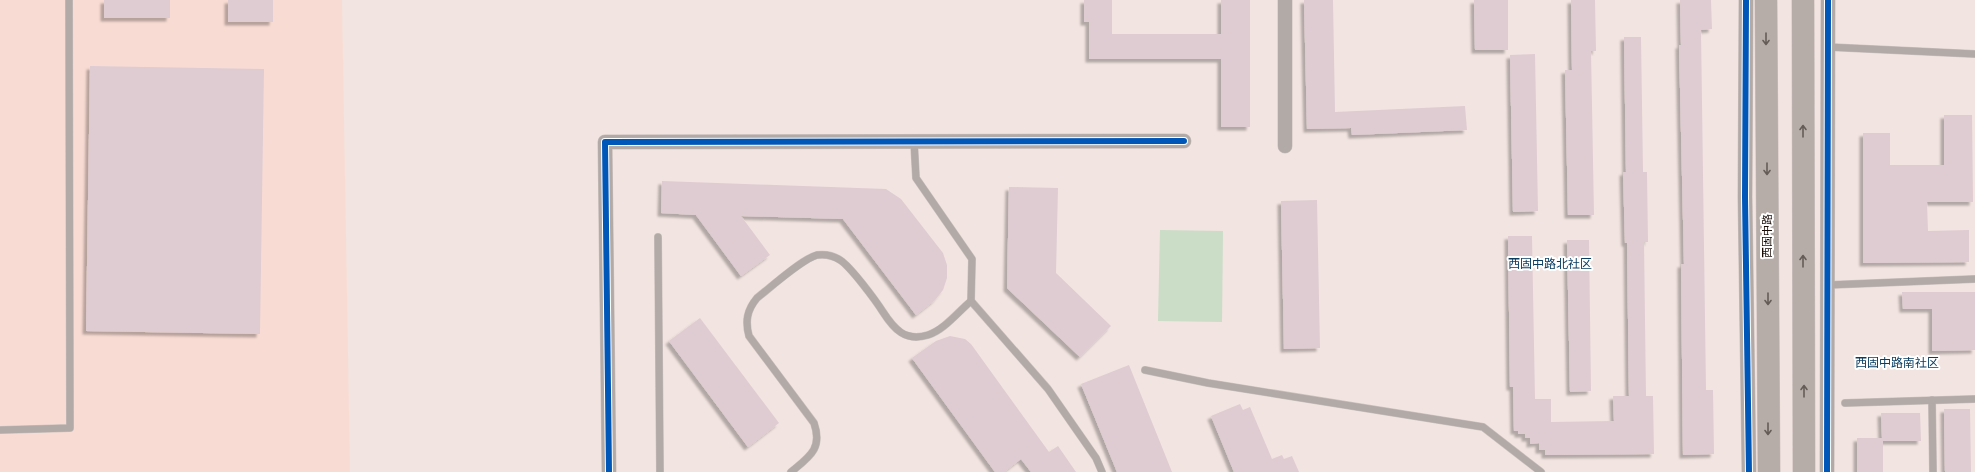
<svg xmlns="http://www.w3.org/2000/svg" width="1975" height="472" viewBox="0 0 1975 472" font-family="'PT Sans','Noto Sans SC',sans-serif">
	<style>
		.built { fill: #f8dcd3 }
		.garden { fill: #cbdcc7 }
		.building { fill: #dfccd3; filter: url(#shadow) }
		.lines { fill: none; stroke-linecap: round; stroke-linejoin: round }
		.service-casing { stroke: #cdc2bf; stroke-width: 8 }
		.minor-casing { stroke: #cdc2bf; stroke-width: 15 }
		.primary-casing { stroke: #cdc2bf; stroke-width: 23 }
		.service { stroke: #b1aaa7; stroke-width: 7 }
		.minor { stroke: #b1aaa7; stroke-width: 14 }
		.primary { stroke: #b6aca8; stroke-width: 22 }
		.cycleway-casing { stroke: #fff; stroke-width: 8 }
		.cycleway { stroke: #0057b8; stroke-width: 6 }
		.oneway { stroke: #665c57 }
		.labels { text-anchor: middle; stroke-width: 4; stroke-linejoin: round; paint-order: stroke }
		.street-label { font-size: 11px; fill: #170b06; stroke: #fff }
		.neighbourhood-label { font-size: 12px; fill: #0a3c60; stroke: #fff }
	</style>
	<defs>
		<filter id="shadow"><feDropShadow dx="-3.5" dy="3.5" stdDeviation="1" flood-color="#0004"/></filter>
	</defs>
	<rect width="100%" height="100%" fill="#f2e4e0"/>
	<polygon class="built" points="0,0 342,0 350,472 0,472"/>
	<polygon class="garden" points="1160,230 1223,231 1222,322 1158,321"/>
	<g class="building">
		<rect x="104" y="0" width="66" height="18"/>
		<rect x="228" y="0" width="45" height="22"/>
		<polygon points="1084,0 1112,0 1112,34 1221,34 1221,0 1250,0 1250,127 1221,127 1221,59 1089,59 1089,22 1084,22"/>
		<polygon points="1304,0 1333,0 1335,112 1465,106 1467,130 1352,135 1351,128 1307,129"/>
		<polygon points="1474,0 1508,0 1508,50 1475,50"/>
		<polygon points="1571,0 1595,0 1596,51 1591,51 1594,215 1568,215 1565,70 1572,70"/>
		<polygon points="1680,0 1711,0 1712,29 1701,30 1706,390 1713,390 1714,454 1683,455 1681,264 1684,264 1679,45 1681,45"/>
		<polygon points="1624,37 1641,37 1643,172 1647,172 1648,242 1644,242 1646,396 1653,396 1654,454 1545,455 1545,450 1539,450 1539,443 1530,444 1530,438 1525,438 1525,434 1518,434 1518,431 1514,431 1513,387 1510,387 1508,236 1532,236 1535,399 1551,399 1551,422 1614,421 1613,396 1629,396 1627,243 1625,243 1623,172 1626,172"/>
		<polygon points="1535,54 1538,211 1513,212 1510,55"/>
		<polygon points="90,66 264,69 260,334 86,331"/>
		<polygon points="1944,115 1972,115 1973,202 1927,202 1928,231 1969,230 1969,262 1863,263 1863,133 1890,133 1890,165 1944,165"/>
		<polygon points="662,181 886,189 901,199 943,253 947,265 947,278 943,290 935,300 916,315 843,219 741,216 770,255 741,276 696,215 661,213"/>
		<polygon points="1009,187 1058,188 1056,273 1111,326 1080,357 1007,288"/>
		<polygon points="1317,200 1320,348 1284,349 1281,201"/>
		<polygon points="1567,240 1589,240 1591,391 1570,392"/>
		<polygon points="1902,292 1975,292 1975,350 1932,351 1932,309 1903,309"/>
		<polygon points="700,318 779,423 748,447 669,341"/>
		<polygon points="950,336 965,339 971,344 1049,452 1058,446 1076,472 1031,472 1021,459 1004,472 995,472 912,358 936,341"/>
		<polygon points="1129,365 1172,472 1117,472 1081,384"/>
		<polygon points="1240,404 1243,410 1250,407 1272,459 1282,455 1284,459 1292,456 1299,472 1234,472 1211,416"/>
		<polygon points="1944,409 1970,409 1971,472 1945,472"/>
		<polygon points="1881,413 1920,413 1921,441 1883,441 1883,472 1857,472 1857,438 1882,438"/>
	</g>
	<g class="lines">
		<defs>
			<g id="service">
				<polyline points="1828,47 1975,54"/>
				<polyline points="914,141 916,178 972,259 971,301 1048,389 1096,458 1102,472"/>
				<polyline points="658,237 660,472"/>
				<polyline points="1828,285 1975,279"/>
				<polyline points="1145,370 1208,383 1483,427 1541,472"/>
				<polyline points="1932,400 1933,472"/>
				<polyline points="1845,403 1975,399"/>
				<polyline points="0,430 70,428 69,0"/>
				<path d="M791,472c18,-15 32,-23 23,-49l-65,-87c-4,-15 -2,-26 8,-38 14,-11 45,-39 60,-43 8,-1 17,1 23,5 11,7 36,41 43,52 11,17 22,30 45,23 16,-5 30,-23 43,-34"/>
			</g>
			<g id="minor">
				<polyline points="1285,0 1285,146"/>
				<polyline points="1746,0 1745,197 1749,472"/>
				<polyline points="609,472 605,142 1184,141"/>
				<polyline points="1827,472 1828,0"/>
			</g>
			<g id="primary">
				<polyline points="1766,0 1769,472"/>
				<polyline points="1803,0 1804,472"/>
			</g>
		</defs>
		<use href="#service" class="service-casing"/>
		<use href="#minor" class="minor-casing"/>
		<use href="#primary" class="primary-casing"/>
		<use href="#service" class="service"/>
		<use href="#minor" class="minor"/>
		<use href="#primary" class="primary"/>
		<defs>
			<g id="cycleway">
				<polyline points="1746,0 1745,197 1749,472"/>
				<polyline points="609,472 605,142 1184,141"/>
				<polyline points="1827,472 1828,0"/>
			</g>
		</defs>
		<use href="#cycleway" class="cycleway-casing"/>
		<use href="#cycleway" class="cycleway"/>
	</g>
	<defs><path id="oneway-shaft" d="M-6 0H5M1.5-3L5.5 0L1.5 3" fill="none" stroke-width="1.6" stroke-linecap="round" stroke-linejoin="round"/></defs>
	<g class="oneway">
		<use href="#oneway-shaft" transform="translate(1766 39) rotate(90)"/>
		<use href="#oneway-shaft" transform="translate(1803 131) rotate(-90)"/>
		<use href="#oneway-shaft" transform="translate(1767 169) rotate(90)"/>
		<use href="#oneway-shaft" transform="translate(1803 261) rotate(-90)"/>
		<use href="#oneway-shaft" transform="translate(1768 299) rotate(90)"/>
		<use href="#oneway-shaft" transform="translate(1804 391) rotate(-90)"/>
		<use href="#oneway-shaft" transform="translate(1768 429) rotate(90)"/>
	</g>
	<g class="labels">
		<g class="street-label">
			<text transform="translate(1767 236) rotate(-90)" y="4">西固中路</text>
		</g>
		<g class="neighbourhood-label">
			<text x="1550" y="268">西固中路北社区</text>
			<text x="1897" y="367">西固中路南社区</text>
		</g>
	</g>
</svg>
